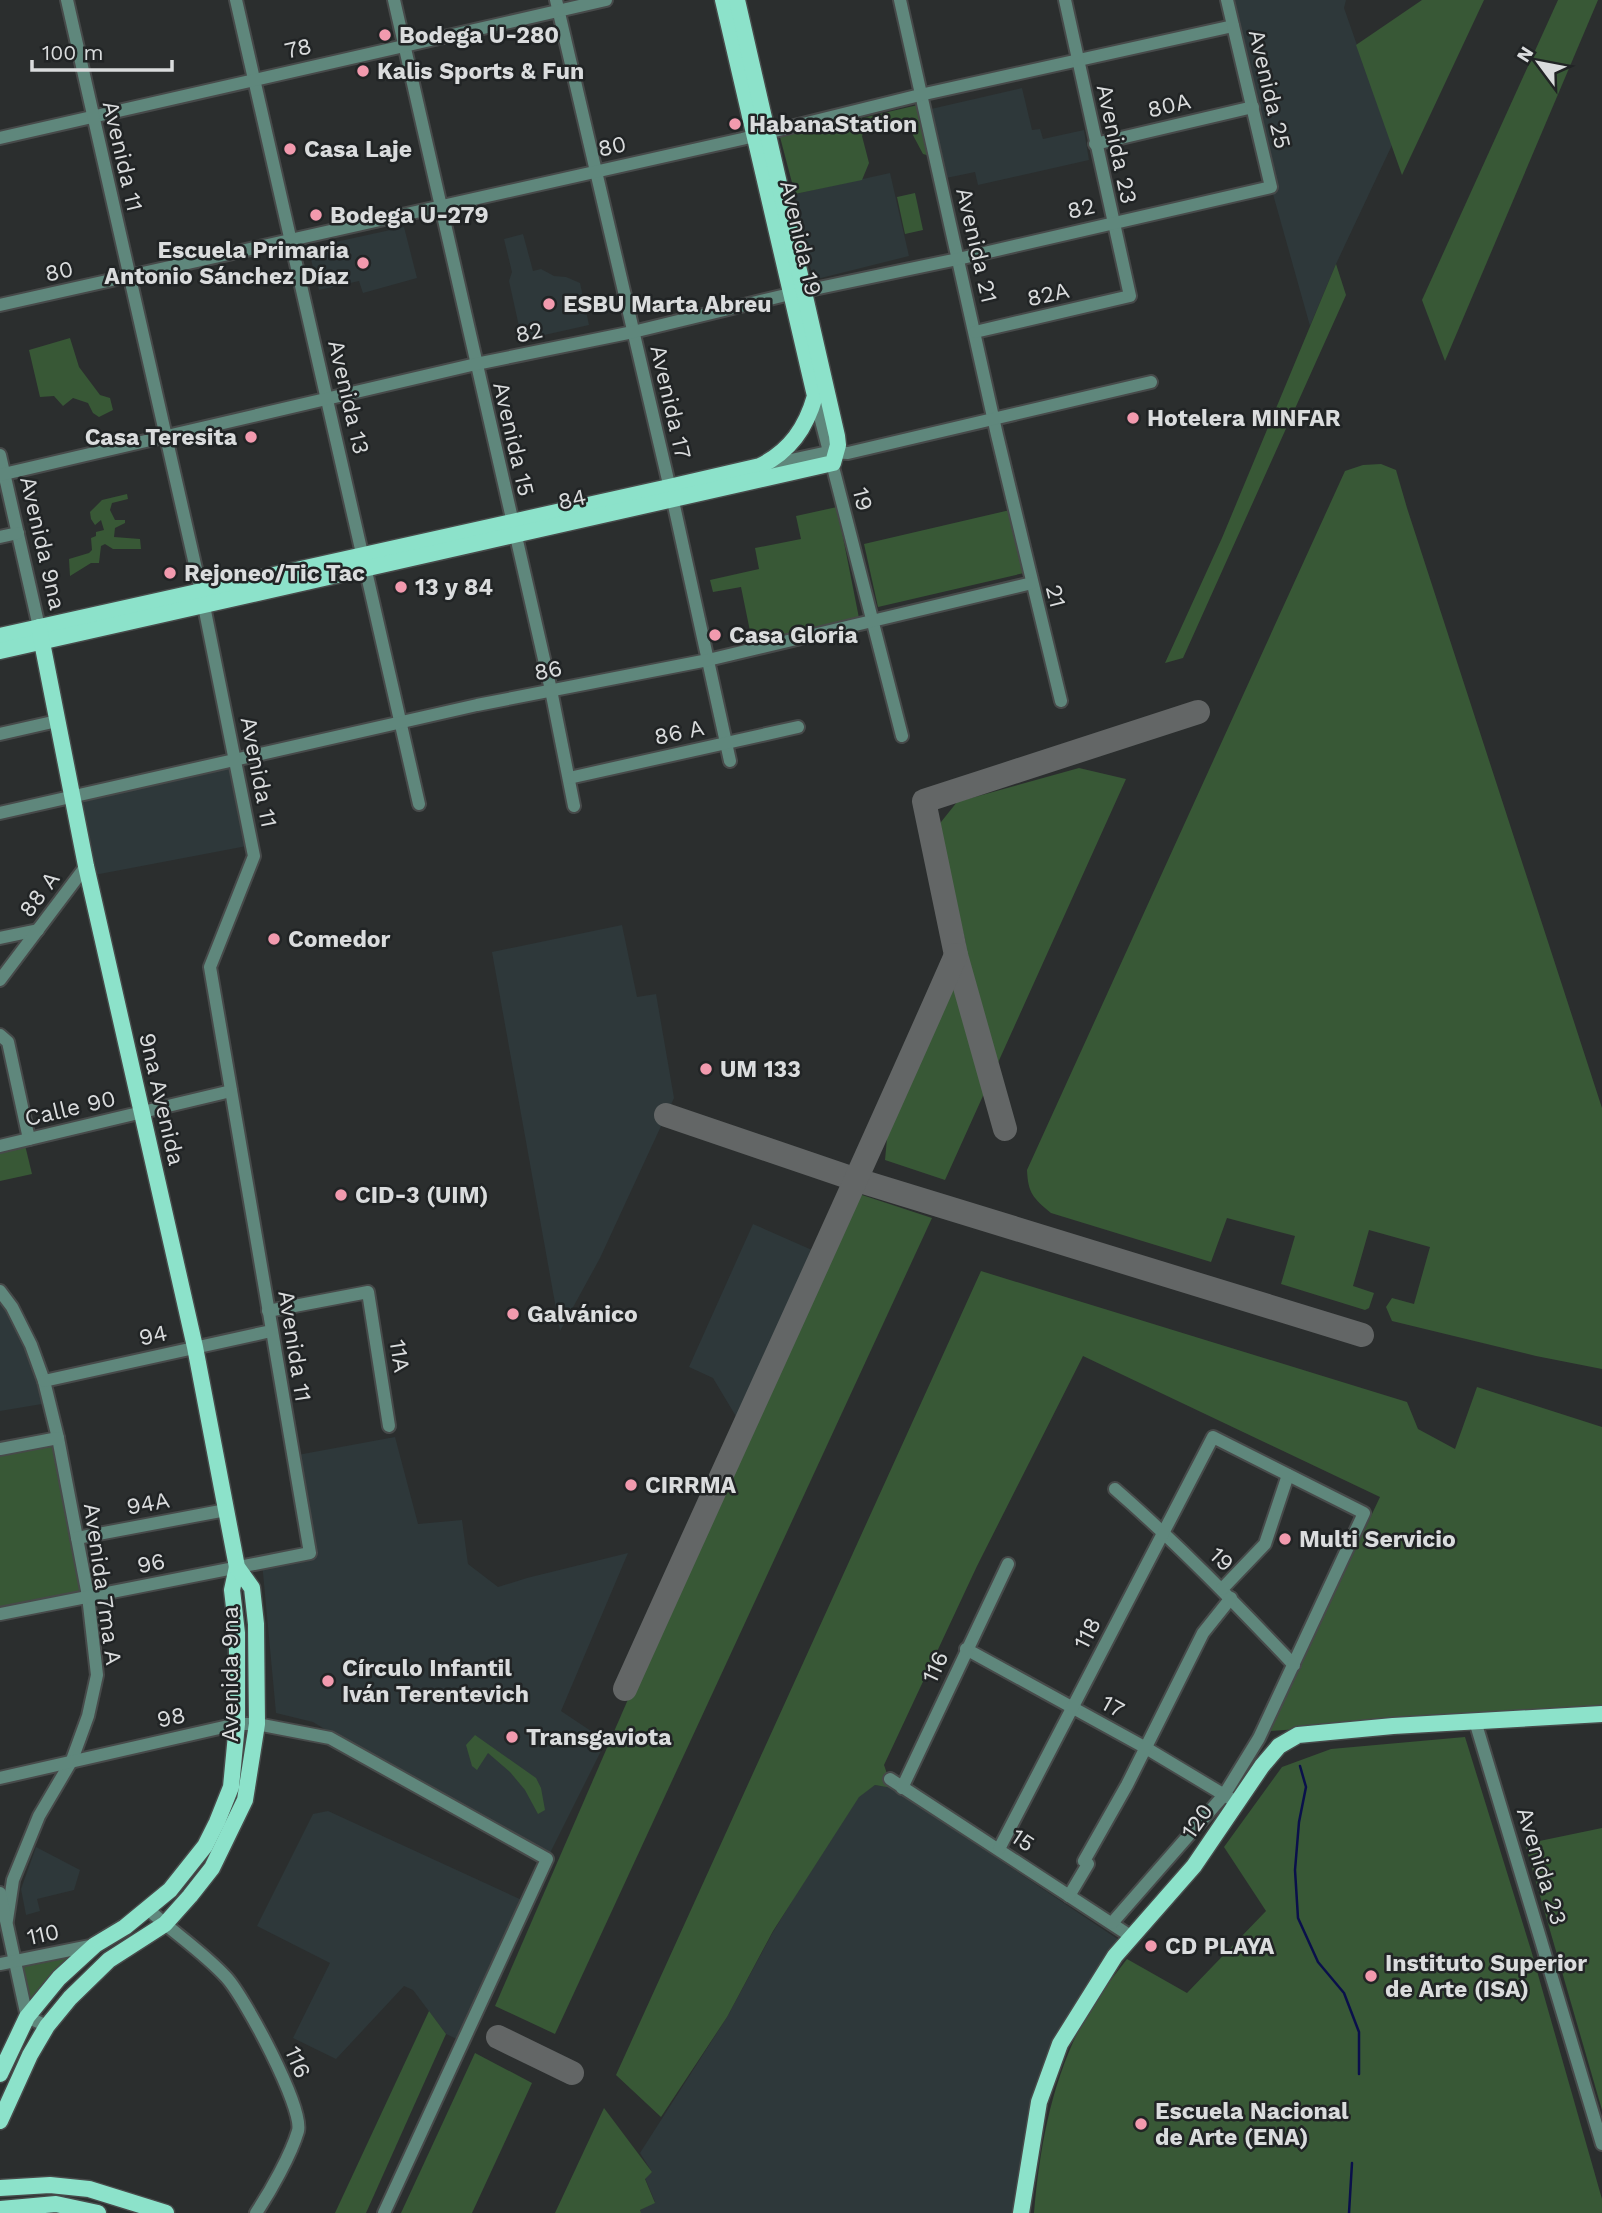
<svg xmlns="http://www.w3.org/2000/svg" width="1602" height="2213" viewBox="0 0 1602 2213" font-family="'Work Sans',sans-serif">
	<style>
		.built { fill: #2e383a }
		.green { fill: #385836 }
		.lines { fill: none; stroke-linecap: round; stroke-linejoin: round }
		.stream { stroke: #0a104b; stroke-width: 2.5 }
		.taxiway { stroke: #636666; stroke-width: 24 }
		.minor-casing { stroke: #474a4a; stroke-width: 16 }
		.major-casing { stroke: #474a4a; stroke-width: 19 }
		.minor { stroke: #5f877c; stroke-width: 12 }
		.major { stroke: #8ce2ca; stroke-width: 16 }
		.poi-dot { fill: #f29aae; stroke: #212425; stroke-width: 2.5 }
		.labels { text-anchor: middle; stroke-width: 5; stroke-linejoin: round; paint-order: stroke }
		.poi-label { font-size: 23px; font-weight: bold; fill: #dadcdd; stroke: #212425; text-anchor: start }
		.street-label { font-size: 23px; fill: #dadcdd; stroke: #212425 }
	</style>
	<rect width="100%" height="100%" fill="#2b2e2e"/>
	<g class="built">
		<polygon points="1227,0 1346,0 1344,8 1392,145 1336,264 1310,326 1271,187"/>
		<polygon points="1022,88 1032,130 1040,129 1043,139 1084,130 1089,160 978,185 975,172 946,178 931,109"/>
		<polygon points="890,173 909,256 813,280 795,194"/>
		<polygon points="404,227 417,278 363,293 359,281 319,290 308,248"/>
		<polygon points="523,234 533,271 541,269 554,276 566,277 580,283 589,325 522,340 509,281 512,272 504,239"/>
		<polygon points="236,759 252,845 89,876 72,797"/>
		<polygon points="622,925 637,997 656,994 674,1098 600,1258 560,1331 492,952"/>
		<polygon points="753,1224 821,1254 743,1428 713,1378 689,1367"/>
		<polygon points="0,1291 12,1307 48,1403 0,1411"/>
		<polygon points="395,1437 418,1524 462,1520 468,1564 498,1587 527,1578 628,1553 561,1711 606,1741 547,1859 423,1789 313,1722 276,1713 262,1562 310,1553 292,1456"/>
		<polygon points="875,1785 892,1788 1125,1944 1060,2044 1020,2213 641,2213 640,2210 655,2202 645,2178 652,2172 640,2153 727,2017 773,1932 795,1896 859,1796"/>
		<polygon points="328,1811 524,1901 459,2040 446,2034 413,1990 404,1986 336,2059 293,2038 330,1963 257,1926 313,1814"/>
		<polygon points="36,1847 80,1870 74,1890 37,1899 40,1911 26,1915 21,1889"/>
	</g>
	<g class="green">
		<polygon points="1422,0 1484,0 1402,175 1356,45"/>
		<polygon points="1558,0 1598,0 1445,361 1422,300"/>
		<polygon points="918,105 930,156 923,154 907,124 864,132 862,136 869,163 862,180 795,194 780,137"/>
		<polygon points="915,193 923,230 905,234 897,197"/>
		<polygon points="1336,264 1346,295 1183,658 1165,663 1222,538"/>
		<polygon points="70,338 79,367 100,395 110,398 113,410 99,417 93,413 88,403 73,398 63,406 54,396 40,397 29,350"/>
		<path d="M1381,464l15,6 11,38 195,600v261l-66,-13 -144,-35 -6,-14 6,-9 22,6 16,-57 -61,-17 -16,56 21,7 -5,15 -4,2 -84,-26 14,-48 -68,-18 -16,44 -160,-49c-18,-15 -23,-20 -24,-43l318,-699 18,-6z"/>
		<polygon points="127,494 128,499 112,503 110,510 115,520 125,520 125,523 115,528 114,537 140,539 141,549 113,549 105,544 101,546 99,563 91,563 70,576 69,559 89,553 92,550 91,538 96,536 96,532 104,530 101,520 95,525 91,519 90,512 102,500"/>
		<polygon points="837,507 859,618 752,641 741,587 713,592 710,580 759,569 755,548 801,539 796,516"/>
		<polygon points="1010,510 1024,573 878,607 864,544"/>
		<polygon points="1079,768 1126,779 945,1180 885,1160 888,1128 966,944 939,834 941,822 957,802"/>
		<polygon points="25,1145 32,1174 0,1181 0,1151"/>
		<polygon points="859,1194 932,1218 555,2034 495,2006 698,1538"/>
		<polygon points="981,1271 1407,1402 1418,1429 1455,1449 1477,1387 1602,1427 1602,1708 1270,1731 1380,1497 1083,1356 977,1566 884,1765 892,1788 875,1785 859,1797 773,1931 727,2017 661,2117 616,2075"/>
		<polygon points="58,1438 88,1596 0,1614 0,1449"/>
		<polygon points="475,1735 536,1778 541,1788 545,1810 538,1814 525,1790 510,1772 488,1753 477,1770 472,1766 466,1745"/>
		<path d="M1465,1737l66,213 71,249v14h-568c6,-70 19,-140 55,-202 11,-18 25,-35 38,-52l60,34 79,-82 -42,-64 58,-80 49,-18z"/>
		<polygon points="1602,1828 1602,2110 1525,1844"/>
		<polygon points="95,1945 27,2017 16,1961"/>
		<polygon points="429,2011 446,2034 366,2213 335,2213"/>
		<polygon points="475,2053 532,2083 472,2213 401,2213"/>
		<polygon points="604,2108 652,2172 645,2179 655,2203 640,2210 641,2213 555,2213"/>
	</g>
	<g class="lines">
		<g class="stream">
			<polyline points="1300,1766 1306,1787 1299,1822 1295,1870 1298,1918 1318,1962 1344,1993 1359,2032 1359,2074"/>
			<polyline points="1349,2213 1352,2163"/>
		</g>
		<g class="taxiway">
			<polyline points="666,1115 857,1180 1362,1335"/>
			<polyline points="1005,1129 956,955 924,801 1198,712"/>
			<path d="M625,1689c110,-245 223,-488 331,-734"/>
			<polyline points="498,2037 572,2073"/>
		</g>
		<defs>
			<g id="minor">
				<polyline points="236,0 419,804"/>
				<polyline points="394,0 551,690 574,806"/>
				<polyline points="556,0 675,510 730,761"/>
				<polyline points="900,0 997,435 1061,701"/>
				<polyline points="0,138 606,0"/>
				<polyline points="1095,144 1253,107"/>
				<polyline points="0,305 742,139 920,95 1233,26"/>
				<polyline points="975,332 1130,296 1065,0"/>
				<polyline points="815,397 902,736"/>
				<polyline points="0,455 39,627"/>
				<polyline points="768,465 828,452 848,453 1151,382"/>
				<polyline points="0,475 476,364 633,332 790,294 958,259 1271,187 1227,0"/>
				<polyline points="0,537 18,533"/>
				<polyline points="0,734 57,721"/>
				<polyline points="569,778 798,727"/>
				<polyline points="0,813 477,705 708,660 1032,583"/>
				<polyline points="0,938 38,930"/>
				<polyline points="0,980 86,866"/>
				<polyline points="0,1035 8,1042 29,1139"/>
				<polyline points="0,1146 231,1091"/>
				<polyline points="0,1291 12,1307 31,1345 44,1381 58,1438 88,1596 97,1675 88,1716 72,1760 39,1816 13,1880 7,1920"/>
				<polyline points="268,1311 368,1292 389,1426"/>
				<polyline points="44,1381 271,1331"/>
				<polyline points="0,1449 58,1438"/>
				<path d="M1115,1489c63,55 121,115 179,176"/>
				<polyline points="77,1538 226,1510"/>
				<polyline points="1222,1589 1265,1544 1288,1475"/>
				<polyline points="0,1614 310,1553 210,967 254,856 201,591 67,0"/>
				<polyline points="966,1649 1146,1748 1231,1799"/>
				<polyline points="1475,1721 1602,2144"/>
				<polyline points="0,1778 237,1724 257,1724 330,1738 547,1859 384,2213"/>
				<polyline points="890,1779 1132,1937"/>
				<polyline points="902,1788 1008,1564"/>
				<polyline points="999,1849 1213,1437 1364,1513 1259,1738 1224,1795 1112,1923"/>
				<polyline points="0,1893 27,2017 47,2026"/>
				<polyline points="1069,1896 1088,1864 1084,1861 1127,1785 1203,1633 1231,1598"/>
				<path d="M149,1910c25,23 54,42 77,67 18,19 78,131 72,154 -7,24 -28,61 -42,82"/>
				<polyline points="0,1964 95,1945"/>
			</g>
			<g id="major">
				<path d="M0,636l669,-149 91,-21c30,-15 46,-38 55,-70l-92,-396"/>
				<polyline points="0,651 833,463 838,445 837,436 737,0"/>
				<polyline points="0,2074 27,2017 59,1978 95,1945 125,1927 170,1890 205,1846 217,1822 231,1787 237,1724 237,1633 232,1590 237,1567"/>
				<polyline points="0,2121 30,2055 47,2026 70,1998 109,1960 165,1924 190,1896 212,1868 245,1800 257,1724 256,1624 252,1588 237,1567 195,1347 86,866 39,627"/>
				<polyline points="0,2188 50,2185 89,2189 166,2213"/>
				<polyline points="0,2209 56,2204 98,2213"/>
				<polyline points="1021,2213 1039,2102 1060,2044 1115,1956 1194,1866 1262,1766 1279,1746 1298,1735 1393,1726 1602,1714"/>
			</g>
		</defs>
		<use href="#minor" class="minor-casing"/>
		<use href="#major" class="major-casing"/>
		<use href="#minor" class="minor"/>
		<use href="#major" class="major"/>
	</g>
	<g class="poi-dot">
		<circle cx="385" cy="35" r="7"/>
		<circle cx="363" cy="71" r="7"/>
		<circle cx="735" cy="124" r="7"/>
		<circle cx="290" cy="149" r="7"/>
		<circle cx="316" cy="215" r="7"/>
		<circle cx="363" cy="263" r="7"/>
		<circle cx="549" cy="304" r="7"/>
		<circle cx="1133" cy="418" r="7"/>
		<circle cx="251" cy="437" r="7"/>
		<circle cx="170" cy="573" r="7"/>
		<circle cx="401" cy="587" r="7"/>
		<circle cx="715" cy="635" r="7"/>
		<circle cx="274" cy="939" r="7"/>
		<circle cx="706" cy="1069" r="7"/>
		<circle cx="341" cy="1195" r="7"/>
		<circle cx="513" cy="1314" r="7"/>
		<circle cx="631" cy="1485" r="7"/>
		<circle cx="1285" cy="1539" r="7"/>
		<circle cx="328" cy="1681" r="7"/>
		<circle cx="512" cy="1737" r="7"/>
		<circle cx="1151" cy="1946" r="7"/>
		<circle cx="1371" cy="1976" r="7"/>
		<circle cx="1141" cy="2124" r="7"/>
	</g>
	<g class="labels">
		<g class="poi-label">
			<text x="399" y="43">Bodega U-280</text>
			<text x="377" y="79">Kalis Sports &amp; Fun</text>
			<text x="749" y="132">HabanaStation</text>
			<text x="304" y="157">Casa Laje</text>
			<text x="330" y="223">Bodega U-279</text>
			<text x="349" y="258" text-anchor="end">Escuela Primaria<tspan x="349" dy="26">Antonio Sánchez Díaz</tspan></text>
			<text x="563" y="312">ESBU Marta Abreu</text>
			<text x="1147" y="426">Hotelera MINFAR</text>
			<text x="237" y="445" text-anchor="end">Casa Teresita</text>
			<text x="184" y="581">Rejoneo/Tic Tac</text>
			<text x="415" y="595">13 y 84</text>
			<text x="729" y="643">Casa Gloria</text>
			<text x="288" y="947">Comedor</text>
			<text x="720" y="1077">UM 133</text>
			<text x="355" y="1203">CID-3 (UIM)</text>
			<text x="527" y="1322">Galvánico</text>
			<text x="645" y="1493">CIRRMA</text>
			<text x="1299" y="1547">Multi Servicio</text>
			<text x="342" y="1676">Círculo Infantil<tspan x="342" dy="26">Iván Terentevich</tspan></text>
			<text x="526" y="1745">Transgaviota</text>
			<text x="1165" y="1954">CD PLAYA</text>
			<text x="1385" y="1971">Instituto Superior<tspan x="1385" dy="26">de Arte (ISA)</tspan></text>
			<text x="1155" y="2119">Escuela Nacional<tspan x="1155" dy="26">de Arte (ENA)</tspan></text>
		</g>
		<g class="street-label">
			<text transform="translate(298 48) rotate(-13)" y="8">78</text>
			<text transform="translate(1270 89) rotate(77)" y="8">Avenida 25</text>
			<text transform="translate(1169 105) rotate(-13)" y="8">80A</text>
			<text transform="translate(1117 144) rotate(78)" y="8">Avenida 23</text>
			<text transform="translate(612 146) rotate(-12)" y="8">80</text>
			<text transform="translate(123 156) rotate(77)" y="8">Avenida 11</text>
			<text transform="translate(1081 208) rotate(-13)" y="8">82</text>
			<text transform="translate(801 238) rotate(77)" y="8">Avenida 19</text>
			<text transform="translate(977 245) rotate(77)" y="8">Avenida 21</text>
			<text transform="translate(59 271) rotate(-12)" y="8">80</text>
			<text transform="translate(1048 294) rotate(-13)" y="8">82A</text>
			<text transform="translate(529 332) rotate(-12)" y="8">82</text>
			<text transform="translate(349 397) rotate(77)" y="8">Avenida 13</text>
			<text transform="translate(671 402) rotate(77)" y="8">Avenida 17</text>
			<text transform="translate(514 439) rotate(77)" y="8">Avenida 15</text>
			<text transform="translate(572 499) rotate(-12)" y="8">84</text>
			<text transform="translate(863 499) rotate(76)" y="8">19</text>
			<text transform="translate(43 543) rotate(77)" y="8">Avenida 9na</text>
			<text transform="translate(1056 596) rotate(76)" y="8">21</text>
			<text transform="translate(548 670) rotate(-11)" y="8">86</text>
			<text transform="translate(679 732) rotate(-12)" y="8">86 A</text>
			<text transform="translate(259 772) rotate(79)" y="8">Avenida 11</text>
			<text transform="translate(39 894) rotate(-53)" y="8">88 A</text>
			<text transform="translate(162 1099) rotate(77)" y="8">9na Avenida</text>
			<text transform="translate(70 1108) rotate(-13)" y="8">Calle 90</text>
			<text transform="translate(153 1335) rotate(-12)" y="8">94</text>
			<text transform="translate(295 1346) rotate(81)" y="8">Avenida 11</text>
			<text transform="translate(400 1356) rotate(81)" y="8">11A</text>
			<text transform="translate(148 1503) rotate(-10)" y="8">94A</text>
			<text transform="translate(1222 1559) rotate(44)" y="8">19</text>
			<text transform="translate(151 1563) rotate(-11)" y="8">96</text>
			<text transform="translate(103 1584) rotate(82)" y="8">Avenida 7ma A</text>
			<text transform="translate(1087 1633) rotate(-63)" y="8">118</text>
			<text transform="translate(935 1667) rotate(-65)" y="8">116</text>
			<text transform="translate(230 1674) rotate(-90)" y="8">Avenida 9na</text>
			<text transform="translate(1113 1706) rotate(29)" y="8">17</text>
			<text transform="translate(171 1717) rotate(-12)" y="8">98</text>
			<text transform="translate(1197 1821) rotate(-55)" y="8">120</text>
			<text transform="translate(1023 1840) rotate(33)" y="8">15</text>
			<text transform="translate(1542 1866) rotate(73)" y="8">Avenida 23</text>
			<text transform="translate(43 1934) rotate(-12)" y="8">110</text>
			<text transform="translate(298 2062) rotate(67)" y="8">116</text>
		</g>
	</g>
	<g transform="translate(1539 63) rotate(302)" stroke="#212425" stroke-width="5" paint-order="stroke">
	<path d="M0-5L12 26L0 18L-12 26Z" fill="#dadcdd"/>
	<text y="-10" font-size="19" font-weight="bold" text-anchor="middle" fill="#dadcdd">N</text>
	</g>
	<path d="M32 60v10h140v-10" fill="none" stroke="#dadcdd" stroke-width="3.5"/>
	<text x="42" y="60" font-size="21" fill="#dadcdd" stroke="#212425" stroke-width="5" paint-order="stroke">100 m</text>
</svg>
